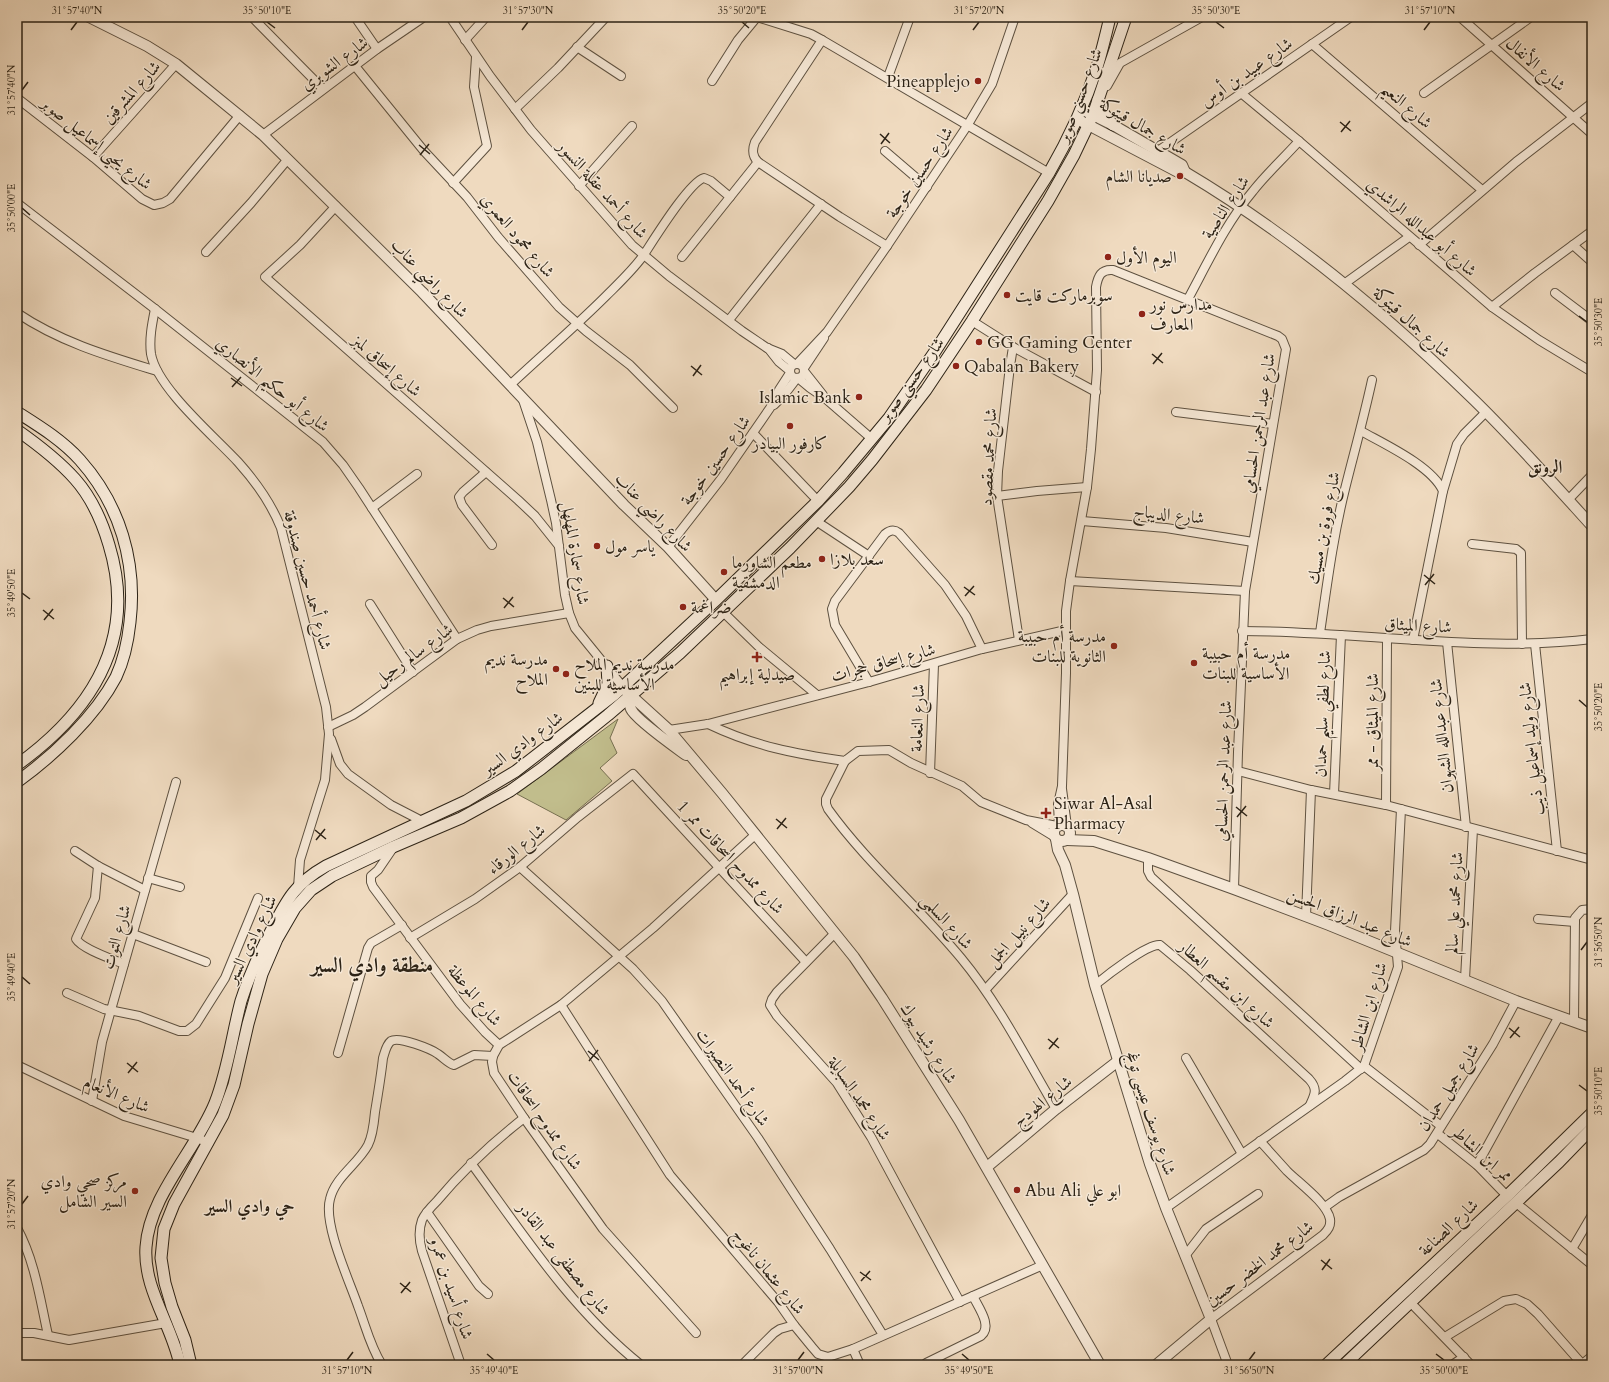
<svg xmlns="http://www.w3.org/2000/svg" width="1609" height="1382" viewBox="0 0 1609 1382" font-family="Cardo,Amiri,serif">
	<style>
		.green { fill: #c1bd8c; stroke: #777051 }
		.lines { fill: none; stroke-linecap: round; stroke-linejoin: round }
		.minor-casing { stroke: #5e5140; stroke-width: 10 }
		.tertiary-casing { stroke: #5e5140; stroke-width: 12 }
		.secondary-casing { stroke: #2d2316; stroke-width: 13 }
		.minor { stroke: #f5e7d5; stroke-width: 8 }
		.tertiary { stroke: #f5e7d5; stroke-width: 10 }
		.secondary { stroke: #f5e7d5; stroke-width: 11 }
		.ticks { fill: none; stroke: #2d2316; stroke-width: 1.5 }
		.poi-dot { fill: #8f2418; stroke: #f5e7d5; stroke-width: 1.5 }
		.labels { text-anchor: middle; stroke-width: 3; stroke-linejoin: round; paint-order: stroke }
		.street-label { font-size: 17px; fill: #2d2316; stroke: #f5e7d5 }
		.poi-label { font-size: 17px; fill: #2d2316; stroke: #f5e7d5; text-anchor: start }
		.neighbourhood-label { font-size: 18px; font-weight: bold; fill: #2d2316; stroke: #f5e7d5 }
		.district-label { font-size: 21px; font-weight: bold; fill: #2d2316; stroke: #f5e7d5 }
		.neatline { fill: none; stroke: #2d2316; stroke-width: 1.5 }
		.ticks-label { font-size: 10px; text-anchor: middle; fill: #2d2316 }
	</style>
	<rect width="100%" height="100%" fill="#efdabf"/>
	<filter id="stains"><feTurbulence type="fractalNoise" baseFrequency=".005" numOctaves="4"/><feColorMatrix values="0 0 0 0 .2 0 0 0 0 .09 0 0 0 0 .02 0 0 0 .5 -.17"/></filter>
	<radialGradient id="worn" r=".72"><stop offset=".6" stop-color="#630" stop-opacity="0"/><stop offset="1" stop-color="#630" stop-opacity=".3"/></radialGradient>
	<polygon class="green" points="618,719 610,738 617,753 600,768 612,781 566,820 517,794"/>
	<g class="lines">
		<defs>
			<g id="minor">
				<polyline points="252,17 323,89"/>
				<polyline points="355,17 377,49"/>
				<polyline points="450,17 490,76 531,130 632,245 669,276 742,331 767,348 782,354 794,364"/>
				<polyline points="1460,17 1592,134"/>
				<polyline points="465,40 486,17"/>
				<path d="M822,40l-67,102c-3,8 -3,14 3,20l82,55 47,29"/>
				<polyline points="1312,44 1482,190"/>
				<polyline points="577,47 621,76"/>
				<polyline points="355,66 424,151 467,197 498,237 559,307 586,331 630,365 673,408"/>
				<polyline points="888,77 910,17"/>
				<polyline points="712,81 738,40 757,17 811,34 822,40 1049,173"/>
				<polyline points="1107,86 1120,63 1202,17"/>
				<polyline points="1241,93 1299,141 1492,307 1539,340 1592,372"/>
				<polyline points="1424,93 1531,17"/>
				<polyline points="17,98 93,157 142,199 154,205 163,203 170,199 240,115"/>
				<polyline points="515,109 558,68 606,17"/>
				<polyline points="263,135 377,49 424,17"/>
				<polyline points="885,151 927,187"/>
				<polyline points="1158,151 1351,17"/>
				<polyline points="93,157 176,64"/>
				<polyline points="453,183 487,146 474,87 476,57"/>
				<polyline points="579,186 632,126"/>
				<polyline points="17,203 155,309 323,442 343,465 359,488 457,639"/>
				<polyline points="336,206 300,245 265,277 518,500 535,516 559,546"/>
				<polyline points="1419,245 1516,162 1592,103"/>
				<polyline points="1573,245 1592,262"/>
				<polyline points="206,252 251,203 288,159"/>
				<polyline points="682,257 758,162"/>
				<polyline points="1344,284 1409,237"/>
				<polyline points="1555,293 1592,321"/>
				<path d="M1188,299c20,-37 38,-76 65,-108 14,-18 31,-33 46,-50"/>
				<polyline points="1492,307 1535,273 1592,231"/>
				<path d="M155,309c-3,15 -6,30 -4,45 6,34 63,82 87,108 18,20 33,41 43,66l45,179 3,27 -4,46 -25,80 -2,27"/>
				<path d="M17,313c43,29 91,43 140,58"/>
				<polyline points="729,320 821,204"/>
				<polyline points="972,321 1013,347 1096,392"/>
				<polyline points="1013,347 1010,366 998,471 997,496 1019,640"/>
				<polyline points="768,348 779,362 790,371"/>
				<polyline points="798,363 827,332 887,246 967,126 992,84 1015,17"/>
				<circle cx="797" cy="371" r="7"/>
				<polyline points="804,368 824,338"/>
				<polyline points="804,371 823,395"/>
				<polyline points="798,378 810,388 826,399 872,439"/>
				<path d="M510,385c32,-30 65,-58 96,-89 13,-13 26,-25 37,-40 10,-15 46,-74 61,-78l7,3 19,16"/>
				<polyline points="523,400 537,442 551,500 556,523 565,595 569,613 575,628 623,687"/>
				<polyline points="774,405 784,395 797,378"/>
				<polyline points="1176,412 1273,424"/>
				<path d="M1361,431c23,13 71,35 82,60l-30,149"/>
				<polyline points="753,433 818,501"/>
				<polyline points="486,472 463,492 459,497 462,505 492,545"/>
				<polyline points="1443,491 1457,444 1464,434 1486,412"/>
				<polyline points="997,496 1037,491 1087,487"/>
				<polyline points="1568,500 1592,475"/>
				<polyline points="372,508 417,474"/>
				<polyline points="816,521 869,556"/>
				<polyline points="1082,521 1166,528 1253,542"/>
				<polyline points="1472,544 1516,549 1521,553 1522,644"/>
				<polyline points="668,547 721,479 770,408 779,390 790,373"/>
				<polyline points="1070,581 1245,591"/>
				<polyline points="370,604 413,672"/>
				<polyline points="723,612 759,647 817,695"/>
				<path d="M1242,631c117,0 233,22 350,8"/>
				<path d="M1320,633c7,-48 13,-96 25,-144 9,-36 19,-72 27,-109"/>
				<polyline points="1447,642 1466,827"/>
				<polyline points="1535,644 1557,851"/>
				<path d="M869,682l-34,-57 -3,-16 3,-8 50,-67c5,-4 9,-5 14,-1l46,52 21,31 16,33"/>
				<path d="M708,724c46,22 87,30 137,37l13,-10 31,-1 22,13 51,23 19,16 45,18 31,6"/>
				<polyline points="328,727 353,715 365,707 457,639 477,630 491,626 569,613"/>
				<polyline points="669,730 708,724 869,682 982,649 1066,630"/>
				<polyline points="331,739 340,764 348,774 391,805 422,821"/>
				<path d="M845,761l-19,38v5l2,5c38,53 91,98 133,149 38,46 65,100 95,151"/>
				<polyline points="1238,771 1311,790 1386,805 1592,860"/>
				<polyline points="930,773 934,664"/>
				<polyline points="1062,789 1067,826"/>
				<polyline points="1334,794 1341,635"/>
				<polyline points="1386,805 1387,639"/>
				<polyline points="1032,823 1055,837"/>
				<path d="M1059,825l-1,-21 4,-18 4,-113v-62l4,-30 17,-94 4,-38 6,-79 -1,-83c2,-11 5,-18 17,-17l165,66 4,3 4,10 -41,242 -7,161 -4,137"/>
				<polyline points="393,848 378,870 371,876 371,882 373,887 460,1004 485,1032 499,1045"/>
				<polyline points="75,851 98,866 145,890"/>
				<polyline points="1148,858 1148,871 1151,877 1361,1069"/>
				<path d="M98,866l-3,32 -19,41c6,10 36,20 48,25"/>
				<polyline points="520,867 633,969 662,1001 758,1138 830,1249 883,1335"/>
				<polyline points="148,878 180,887"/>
				<polyline points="1306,916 1311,790"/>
				<polyline points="1538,919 1575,922"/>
				<polyline points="835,933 777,992 772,999 770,1005 777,1016 837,1083 871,1137 960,1302"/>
				<polyline points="133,934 206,962"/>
				<polyline points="410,938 475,899 520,867 578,817 633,774 806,962"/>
				<polyline points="1465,979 1473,829"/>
				<path d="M1095,985c11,-9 53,-42 65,-40l30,25 119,109c9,10 6,15 1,26"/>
				<polyline points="986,989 1073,894"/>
				<polyline points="67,993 104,1009 139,1016 179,1031 187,1031 196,1024 225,978 258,898"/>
				<polyline points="561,1005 670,1175 778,1302 794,1325 812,1347 818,1354 828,1357 853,1349 1043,1265"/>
				<polyline points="1574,1021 1575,918 1582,910 1592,909"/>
				<polyline points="338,1053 368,948 371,943 402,925"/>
				<polyline points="1186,1058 1242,1154"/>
				<polyline points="17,1065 124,1116 197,1138 209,1143"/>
				<polyline points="1364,1066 1441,1126"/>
				<polyline points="92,1101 102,1042 111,1010 176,782"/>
				<polyline points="1438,1134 1477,1165 1507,1196"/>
				<path d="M471,1163c52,71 100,146 170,202"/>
				<polyline points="1477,1165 1559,1016"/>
				<polyline points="1516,1203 1592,1265"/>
				<polyline points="1325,1207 1339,1197 1424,1150 1430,1144 1493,1044 1516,1001"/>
				<polyline points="1166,1208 1345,1081 1364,1066 1398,967 1395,931 1401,809"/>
				<polyline points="427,1212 479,1286 488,1294"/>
				<path d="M17,1228c18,33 23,71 31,107"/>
				<polyline points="1572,1249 1592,1215"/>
				<polyline points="1185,1256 1206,1229 1258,1194"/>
				<polyline points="1410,1302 1471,1365"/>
				<polyline points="17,1333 34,1333 69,1340 166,1323"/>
				<polyline points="696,1333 603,1229 524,1118 494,1073 492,1062 493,1056 499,1045 561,1005 653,928 756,834"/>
				<polyline points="1445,1337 1504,1301 1516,1299 1527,1304 1538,1314 1582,1364"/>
				<polyline points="853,1349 860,1365"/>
				<path d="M926,1363l55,-27c12,-10 -3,-29 -8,-40"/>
				<path d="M382,1365c-12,-19 -16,-38 -24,-59 -9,-26 -35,-82 -28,-107 5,-22 28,-35 38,-54 5,-10 6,-22 7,-33 3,-18 6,-36 8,-54 2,-6 3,-13 8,-17 8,-5 40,8 47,13 6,4 10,9 16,11l20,-10 19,1"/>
				<path d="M461,1365l-39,-114c-3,-11 -4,-20 0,-31 3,-7 9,-13 15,-19 26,-31 55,-58 87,-83"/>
				<polyline points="742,1365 774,1333 780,1329 794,1325"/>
				<path d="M1228,1365l-17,-46 112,-84c5,-5 8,-9 7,-16 -3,-16 -31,-36 -43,-48 -9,-10 -18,-20 -27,-30"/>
				<polyline points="1452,1365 1464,1357"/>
				<polyline points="1581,1365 1592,1356"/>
			</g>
			<g id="tertiary">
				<polyline points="89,17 147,46 176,64 263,135 422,292 624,505 668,547 716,600"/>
				<polyline points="1081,109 1113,125 1182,165 1185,172"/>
				<path d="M1077,119l101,53h7c106,63 201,142 289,228 41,40 79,83 118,126"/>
				<polyline points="626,691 669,730 722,793 854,957 882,998 959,1120 1100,1365"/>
				<path d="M631,696c-1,4 -2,9 0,13 4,10 44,38 55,46"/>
				<circle cx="1062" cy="833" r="8"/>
				<polyline points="1056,839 1058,850 1065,865 1073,894 1095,985 1150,1164 1166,1208 1211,1319 1156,1365"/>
				<polyline points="1067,840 1094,841 1148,858 1234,889 1329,925 1516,1001 1592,1028"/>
				<polyline points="987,1167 1056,1109 1118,1061"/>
			</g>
			<g id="secondary">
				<polyline points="1098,100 1099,108 1113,125"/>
				<path d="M17,412c22,14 45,28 63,48 40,45 57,102 50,162 -2,19 -6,38 -14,55 -21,40 -63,79 -99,105"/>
				<path d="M17,430c20,14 41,30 58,49 16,18 27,42 34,66 29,95 -17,166 -92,220"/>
				<polyline points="599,703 608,684 607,666"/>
				<path d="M180,1365c-8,-40 -37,-76 -34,-118 3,-51 50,-97 69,-144 13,-33 17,-68 26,-102 8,-25 19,-49 31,-72 15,-30 24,-46 54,-63l140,-65 50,-30 98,-76 102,-95 102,-99 25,-28 46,-55 45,-65 115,-180c19,-33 36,-69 48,-106 5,-16 9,-33 13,-50"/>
				<polyline points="191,1365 185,1340 172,1307 165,1283 161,1258 164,1229 174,1204 223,1115 234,1085 248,1024 262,974 277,939 295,908 311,890 332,876 393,847 461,818 510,791 541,769 608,715 680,653 790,548 849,487 872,460 926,390 972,321 1048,201 1074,155 1093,115 1126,17"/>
				<polyline points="1326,1365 1507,1196 1592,1113"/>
				<polyline points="1344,1365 1559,1162 1592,1128"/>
			</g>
		</defs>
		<use href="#minor" class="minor-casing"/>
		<use href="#tertiary" class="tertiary-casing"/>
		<use href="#secondary" class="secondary-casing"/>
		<use href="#minor" class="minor"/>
		<use href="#tertiary" class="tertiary"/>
		<use href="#secondary" class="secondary"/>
	</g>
	<path class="ticks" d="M267,22l8,6M742,22l7,6M1216,22l8,6M71,30l6,-8M522,30l6,-8M973,30l6,-8M1424,30l6,-8M22,90l6,-8M1340,122l11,9M1341,132l9,-11M880,134l10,9M881,144l8,-11M419,145l11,9M420,155l9,-11M22,208l8,7M1579,316l8,6M1152,354l11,9M1153,364l9,-11M691,366l11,9M693,376l8,-11M231,378l11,8M232,387l9,-10M1424,575l11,9M1425,585l9,-11M964,587l11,8M22,593l8,6M965,596l9,-10M503,598l11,9M504,608l9,-11M43,610l11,9M44,620l9,-11M1579,700l8,7M1236,807l11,9M1237,817l9,-11M776,819l11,9M777,829l9,-11M315,830l11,9M316,840l9,-11M1581,950l6,-8M22,977l8,7M1509,1028l11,9M1510,1038l9,-11M1048,1039l11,9M1049,1049l9,-11M588,1051l11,9M589,1061l9,-11M127,1063l11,9M128,1073l9,-11M1579,1085l8,6M22,1204l6,-8M1321,1260l11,9M1322,1270l8,-11M860,1272l11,8M861,1281l9,-10M400,1283l11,9M401,1293l9,-11M487,1354l7,6M962,1354l7,6M1436,1354l8,6M347,1360l6,-8M798,1360l6,-8M1249,1360l6,-8"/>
	<g class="poi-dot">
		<circle cx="978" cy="81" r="4"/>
		<circle cx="1180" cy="176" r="4"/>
		<circle cx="1108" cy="257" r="4"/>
		<circle cx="1007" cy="295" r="4"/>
		<circle cx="1142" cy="314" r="4"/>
		<circle cx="979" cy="342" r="4"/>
		<circle cx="956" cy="366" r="4"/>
		<circle cx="859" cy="397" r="4"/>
		<circle cx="790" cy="426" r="4"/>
		<circle cx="597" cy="546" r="4"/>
		<circle cx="822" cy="559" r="4"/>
		<circle cx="724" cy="572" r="4"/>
		<circle cx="683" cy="607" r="4"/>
		<circle cx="1114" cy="646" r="4"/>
		<path d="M755 651h4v4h4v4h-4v4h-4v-4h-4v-4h4z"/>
		<circle cx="1194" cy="663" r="4"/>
		<circle cx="556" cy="669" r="4"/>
		<circle cx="566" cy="674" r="4"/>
		<path d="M1044 807h4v4h4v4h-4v4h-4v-4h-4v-4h4z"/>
		<circle cx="1017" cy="1190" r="4"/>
		<circle cx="135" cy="1191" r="4"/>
	</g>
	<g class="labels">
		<g class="street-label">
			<text transform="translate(334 63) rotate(-36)" y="6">شارع الشوبري</text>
			<text transform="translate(1536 64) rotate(41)" y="6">شارع الأنفال</text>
			<text transform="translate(1246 72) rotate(-35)" y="6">شارع عبيد بن أوس</text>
			<text transform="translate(131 92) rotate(-48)" y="6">شارع المشرقين</text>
			<text transform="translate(1079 95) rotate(-69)" y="6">شارع حسني صوبر</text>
			<text transform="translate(1407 105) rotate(41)" y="6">شارع النعيم</text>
			<text transform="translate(1143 126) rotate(30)" y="6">شارع جمال قيتوكة</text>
			<text transform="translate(97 143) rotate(39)" y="6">شارع يحيى إسماعيل صوبر</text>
			<text transform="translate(919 172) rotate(-56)" y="6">شارع حسين خوجة</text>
			<text transform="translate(603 189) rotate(48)" y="6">شارع أحمد عقلة النسور</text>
			<text transform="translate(1225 207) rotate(-56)" y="6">شارع الناصية</text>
			<text transform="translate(1422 227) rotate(41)" y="6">شارع أبو عبدالله الراشدي</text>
			<text transform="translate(518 235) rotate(50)" y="6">شارع محمود العمري</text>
			<text transform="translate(430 278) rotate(46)" y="6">شارع راضي عناب</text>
			<text transform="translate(1412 322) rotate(42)" y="6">شارع جمال قيتوكة</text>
			<text transform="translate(387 365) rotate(41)" y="6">شارع إسحاق لمبز</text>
			<text transform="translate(911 379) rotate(-54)" y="6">شارع حسني صوبر</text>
			<text transform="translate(273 384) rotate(39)" y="6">شارع أبو حكيم الأنصاري</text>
			<text transform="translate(1258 423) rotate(-81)" y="6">شارع عبد الرحمن الحسامي</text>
			<text transform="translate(988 457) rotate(-87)" y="6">شارع محمد مقصود</text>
			<text transform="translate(715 460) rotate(-54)" y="6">شارع حسين خوجة</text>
			<text transform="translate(654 512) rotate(46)" y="6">شارع راضي عناب</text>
			<text transform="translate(1169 514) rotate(6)" y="6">شارع الديباج</text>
			<text transform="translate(1323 528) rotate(-79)" y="6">شارع فروة بن مسيك</text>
			<text transform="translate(576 553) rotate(81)" y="6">شارع سمارة المهلهل</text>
			<text transform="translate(308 580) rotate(75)" y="6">شارع أحمد حسين صندوقة</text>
			<text transform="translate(1418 625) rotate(3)" y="6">شارع الميثاق</text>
			<text transform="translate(413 654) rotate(-36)" y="6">شارع سالم رحيل</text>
			<text transform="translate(883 662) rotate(-15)" y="6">شارع إسحاق حجرات</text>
			<text transform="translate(1322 714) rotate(-88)" y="6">شارع لطفي سليم حمدان</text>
			<text transform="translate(917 718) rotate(-88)" y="6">شارع النعامة</text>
			<text transform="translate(1372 722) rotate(-90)" y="6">شارع الميثاق - ممر</text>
			<text transform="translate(1441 736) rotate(-96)" y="6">شارع عبدالله الشهوان</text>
			<text transform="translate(522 743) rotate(-36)" y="6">شارع وادي السير</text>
			<text transform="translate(1531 749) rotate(-96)" y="6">شارع وليد إسماعيل ذيب</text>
			<text transform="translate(1223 771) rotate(-88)" y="6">شارع عبد الرحمن الحسامي</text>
			<text transform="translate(516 849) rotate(-39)" y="6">شارع الورقاء</text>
			<text transform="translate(731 857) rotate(47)" y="6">شارع ممدوح اسحاقات ممر 1</text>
			<text transform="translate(1454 903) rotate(-87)" y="6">شارع محمد علي سالم</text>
			<text transform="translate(1350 917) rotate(22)" y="6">شارع عبد الرزاق الحسن</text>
			<text transform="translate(947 921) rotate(48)" y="6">شارع السلمي</text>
			<text transform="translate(1018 932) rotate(-48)" y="6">شارع نبيل الجمل</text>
			<text transform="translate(116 937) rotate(-74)" y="6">شارع التوت</text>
			<text transform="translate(251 939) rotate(-64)" y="6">شارع وادي السير</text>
			<text transform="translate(1227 984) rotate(42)" y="6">شارع ابن مقسم العطار</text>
			<text transform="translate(475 995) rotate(50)" y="6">شارع الموعظة</text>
			<text transform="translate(1368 1006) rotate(-73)" y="6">شارع ابن الشاطر</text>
			<text transform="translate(929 1043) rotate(58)" y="6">شارع رشيد بيوك</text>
			<text transform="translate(733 1077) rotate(55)" y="6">شارع أحمد النصيرات</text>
			<text transform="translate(1448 1087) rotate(-58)" y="6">شارع جميل حمدان</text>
			<text transform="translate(117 1094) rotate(23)" y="6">شارع الأنعام</text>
			<text transform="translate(860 1098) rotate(56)" y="6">شارع محمد السبايلة</text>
			<text transform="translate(1042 1101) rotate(-39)" y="6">شارع الهودج</text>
			<text transform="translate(1151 1113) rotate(72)" y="6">شارع يوسف عيسى توغج</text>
			<text transform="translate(545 1120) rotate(55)" y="6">شارع ممدوح اسحاقات</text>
			<text transform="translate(1482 1153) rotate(42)" y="6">ممر ابن الشاطر</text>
			<text transform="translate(1448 1227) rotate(-43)" y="6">شارع الصناعة</text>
			<text transform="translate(564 1258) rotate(52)" y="6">شارع مصطفى عبد القادر</text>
			<text transform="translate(1259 1263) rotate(-37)" y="6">شارع محمد الخضر حسين</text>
			<text transform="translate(769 1271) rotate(51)" y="6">شارع عثمان ناغوج</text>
			<text transform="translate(452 1288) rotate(72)" y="6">شارع أسيد بن عمرو</text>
		</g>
		<g class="poi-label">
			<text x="970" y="87" text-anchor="end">Pineapplejo</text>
			<text x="1172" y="182" text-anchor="end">صديانا الشام</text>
			<text x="1116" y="263">اليوم الأول</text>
			<text x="1015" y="301">سوبرماركت قايت</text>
			<text x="1150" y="310">مدارس نور<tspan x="1150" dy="20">المعارف</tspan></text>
			<text x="987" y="348">GG Gaming Center</text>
			<text x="964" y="372">Qabalan Bakery</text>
			<text x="851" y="403" text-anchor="end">Islamic Bank</text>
			<text x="790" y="449" text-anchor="middle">كارفور البيادر</text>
			<text x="605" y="552">ياسر مول</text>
			<text x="830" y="565">سعد بلازا</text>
			<text x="732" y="568">مطعم الشاورما<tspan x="732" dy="20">الدمشقية</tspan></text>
			<text x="691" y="613">ضراغمة</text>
			<text x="1106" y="642" text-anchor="end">مدرسة أم حبيبة<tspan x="1106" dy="20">الثانوية للبنات</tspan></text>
			<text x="1202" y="659">مدرسة أم حبيبة<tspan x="1202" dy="20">الأساسية للبنات</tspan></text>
			<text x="548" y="665" text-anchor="end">مدرسة نديم<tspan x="548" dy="20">الملاح</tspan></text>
			<text x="574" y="670">مدرسة نديم الملاح<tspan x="574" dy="20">الأساسية للبنين</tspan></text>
			<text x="757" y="680" text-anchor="middle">صيدلية إبراهيم</text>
			<text x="1054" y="809">Siwar Al-Asal<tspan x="1054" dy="20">Pharmacy</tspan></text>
			<text x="127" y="1187" text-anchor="end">مركز صحي وادي<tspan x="127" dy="20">السير الشامل</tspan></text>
			<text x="1025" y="1196">Abu Ali ابو علي</text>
		</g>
		<g class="neighbourhood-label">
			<text x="1545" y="473">الرونق</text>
			<text x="250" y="1212">حي وادي السير</text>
		</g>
		<g class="district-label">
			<text x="372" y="972">منطقة وادي السير</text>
		</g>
	</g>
	<rect width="1609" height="1382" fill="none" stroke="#efdabf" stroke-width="44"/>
	<rect x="22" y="22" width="1565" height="1338" class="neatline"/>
	<g class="ticks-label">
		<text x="77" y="14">31°57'40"N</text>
		<text x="267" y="14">35°50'10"E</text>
		<text x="528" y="14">31°57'30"N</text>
		<text x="742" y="14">35°50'20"E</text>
		<text x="979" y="14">31°57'20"N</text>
		<text x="1216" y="14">35°50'30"E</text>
		<text x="1430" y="14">31°57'10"N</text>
		<text transform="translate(11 90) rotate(-90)" y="4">31°57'40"N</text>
		<text transform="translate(11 208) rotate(-90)" y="4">35°50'00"E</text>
		<text transform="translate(1598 322) rotate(-90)" y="4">35°50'30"E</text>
		<text transform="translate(11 593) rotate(-90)" y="4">35°49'50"E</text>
		<text transform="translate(1598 707) rotate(-90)" y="4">35°50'20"E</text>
		<text transform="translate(1598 942) rotate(-90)" y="4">31°56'50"N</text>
		<text transform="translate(11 977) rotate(-90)" y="4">35°49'40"E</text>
		<text transform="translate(1598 1091) rotate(-90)" y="4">35°50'10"E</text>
		<text transform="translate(11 1204) rotate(-90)" y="4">31°57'20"N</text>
		<text x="347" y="1374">31°57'10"N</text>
		<text x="494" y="1374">35°49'40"E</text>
		<text x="798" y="1374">31°57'00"N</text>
		<text x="969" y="1374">35°49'50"E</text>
		<text x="1249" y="1374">31°56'50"N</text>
		<text x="1444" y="1374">35°50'00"E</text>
	</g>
	<rect width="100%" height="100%" filter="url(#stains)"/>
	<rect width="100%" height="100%" fill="url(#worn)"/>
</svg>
